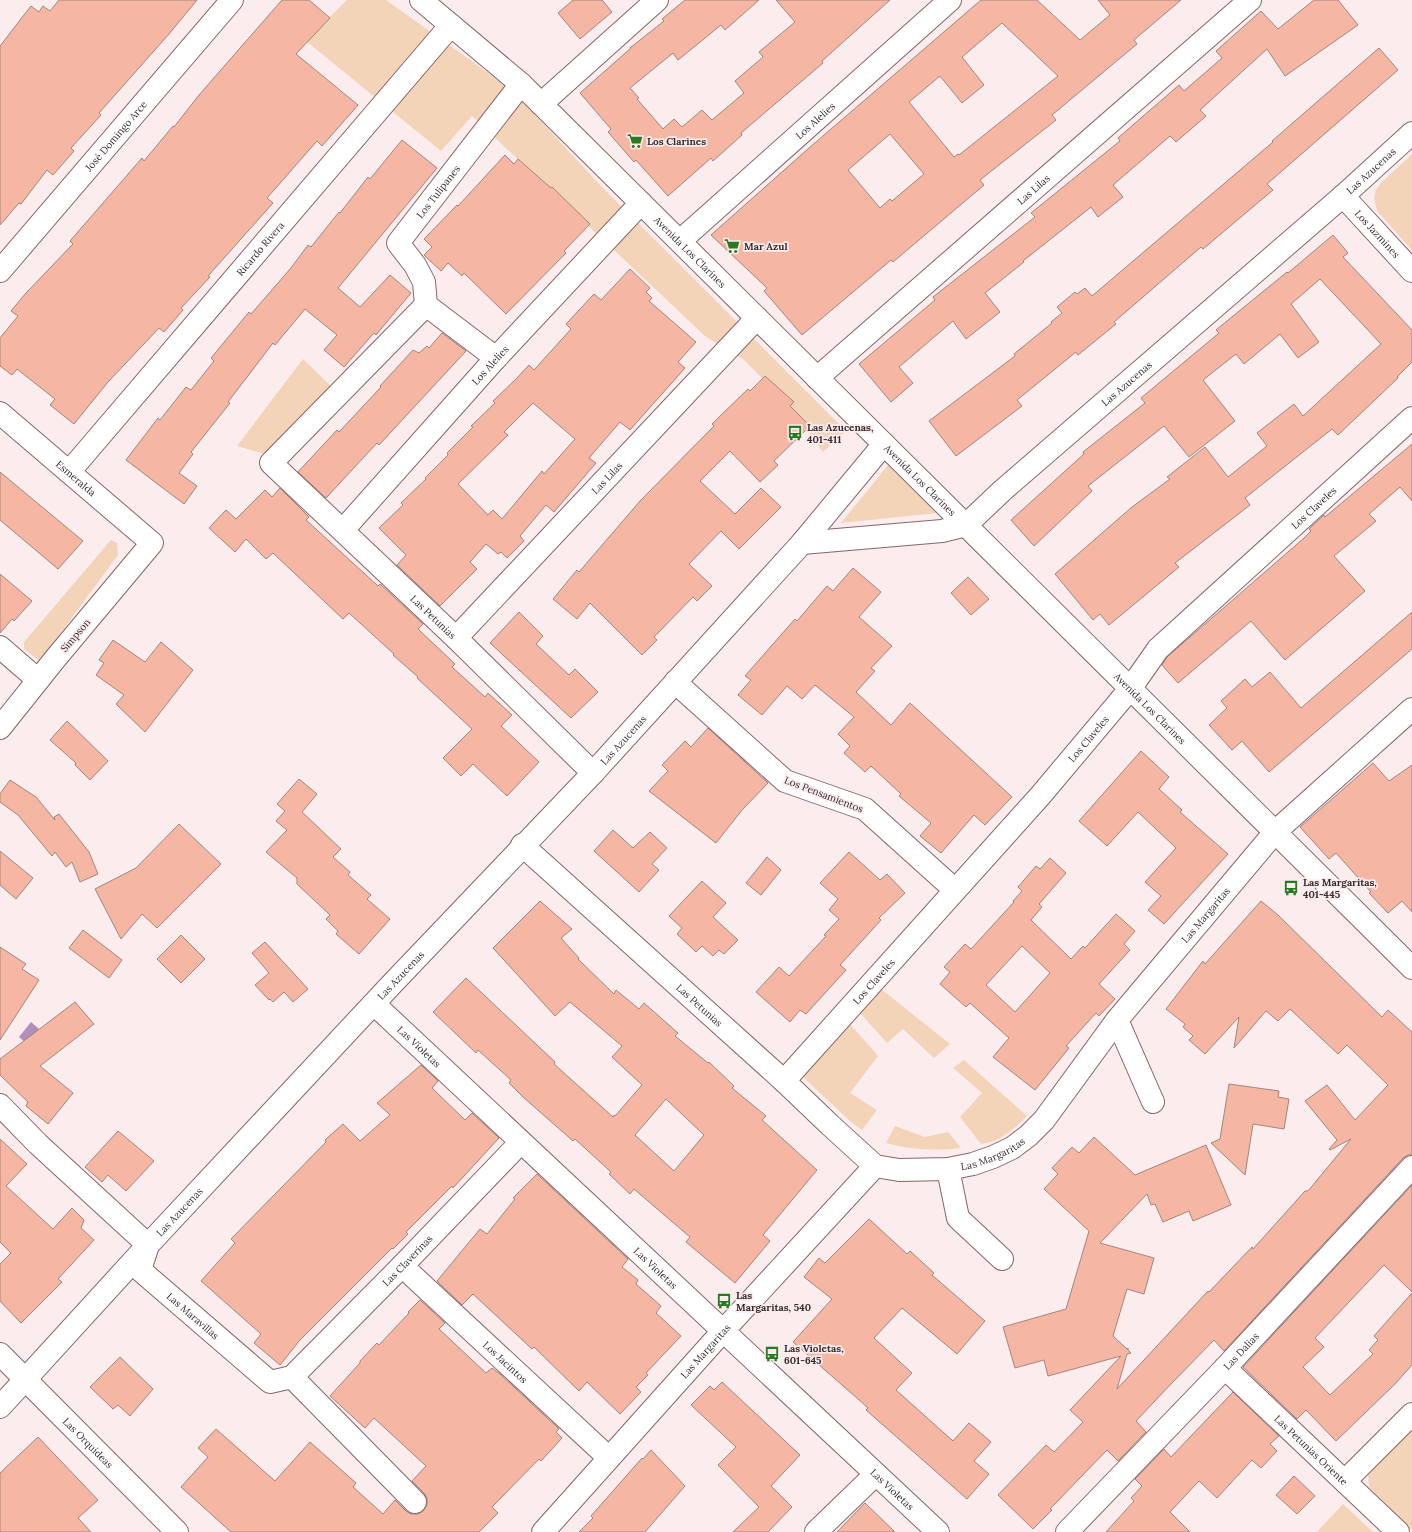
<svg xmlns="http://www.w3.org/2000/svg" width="1412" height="1532" viewBox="0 0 1412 1532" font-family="Lora,serif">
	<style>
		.green { fill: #f4d4b9 }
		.water { fill: #b18ebe }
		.building { fill: #f6b6a4; stroke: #a4857c; fill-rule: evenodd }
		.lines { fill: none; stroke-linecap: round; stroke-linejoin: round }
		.minor-casing { stroke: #85666a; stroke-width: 24 }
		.tertiary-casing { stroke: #85666a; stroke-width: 24 }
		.secondary-casing { stroke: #85666a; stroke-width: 24 }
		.minor { stroke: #fff; stroke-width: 22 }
		.tertiary { stroke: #fff; stroke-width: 22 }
		.secondary { stroke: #fff; stroke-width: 22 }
		.labels { text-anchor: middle; stroke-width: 3.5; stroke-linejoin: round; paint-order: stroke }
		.street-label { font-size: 10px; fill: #382b2c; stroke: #fbeced }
		.poi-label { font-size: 10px; font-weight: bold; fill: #382b2c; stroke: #fbeced; text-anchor: start }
	</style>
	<rect width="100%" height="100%" fill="#fbeced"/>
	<g class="green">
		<polygon points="347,0 386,0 512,90 601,186 846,431 823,452 786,402 743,359 706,337 472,116 441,151 306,41"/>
		<polygon points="1412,154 1412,250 1377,211 1374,198 1376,190 1381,183"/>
		<polygon points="303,359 333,388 271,456 237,446"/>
		<polygon points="889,464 938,513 841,523"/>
		<polygon points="111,540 117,543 118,555 40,661 24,649 24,642"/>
		<polygon points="881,989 950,1044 934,1058 903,1029 887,1043 860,1013"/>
		<polygon points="850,1024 878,1056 850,1093 877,1110 862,1130 851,1122 802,1076"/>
		<path d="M964,1060l63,56c-14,14 -26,25 -46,28l-21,-27 22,-24 -29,-25z"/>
		<path d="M895,1126l30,11 23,-5 13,16c-26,3 -50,2 -75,-5z"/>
		<polygon points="1412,1429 1412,1530 1369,1487 1368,1475"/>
		<polygon points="1343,1504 1373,1532 1317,1532"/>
	</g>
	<polygon class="water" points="31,1022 56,1044 43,1058 19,1037"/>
	<g class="building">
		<polygon points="59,0 197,0 169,34 99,113 101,115 71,148 74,151 53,175 47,170 21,204 19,203 0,225 0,46 31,6 39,12 43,6 50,11"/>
		<polygon points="282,0 309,0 330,18 296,54 358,105 322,146 317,141 267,198 273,203 208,276 210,277 181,308 183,310 164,332 159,328 108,382 74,424 50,405 55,399 17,369 12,375 0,366 0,338 18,316 11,311 26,293 73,244 70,241 142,158 144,161 173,126 174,127 199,95"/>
		<polygon points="573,0 602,0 612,12 580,39 558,13"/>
		<polygon points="685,0 759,0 725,30 721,25 678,60 673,53 630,88 639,98 637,99 663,129 674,119 682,127 702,110 712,120 744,93 735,81 763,57 759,52 795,22 776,0 890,0 822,61 823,63 741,133 742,135 713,161 711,158 668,196 636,160 634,162 608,132 611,129 580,93 631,48 630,48 664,21 662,19"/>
		<path d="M981,0h56l43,40 30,-25 -12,-15h83l-47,40 3,4 -85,71 4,5 -76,60 4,5 -91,77 -2,-2 -89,75 -38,-44 3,-3 -56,-53 98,-87zM1002,23l56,53 -99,79 -1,-1 -4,3 -45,-55 31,-26 22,27 22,-18 -22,-28zM890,134l34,40 -32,27 -2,-2 -10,9 -32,-38z"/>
		<polygon points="1314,0 1338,0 1358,25 1285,76 1267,49 1200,110 1206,116 1176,142 1170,136 1113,185 1123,197 1098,217 1091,207 1023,261 1024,262 985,293 1000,312 966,339 953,321 899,367 913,383 891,402 859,364 935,300 933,297 1035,217 1031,213 1120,141 1118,138 1179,85 1184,91 1222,58 1216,51 1261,11 1278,29"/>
		<polygon points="1379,48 1398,70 1267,184 1273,190 1203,249 1201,247 1114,322 1116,324 1078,355 1076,352 1017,400 1022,406 956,456 929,421 1015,356 1014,354 1052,323 1051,322 1062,313 1057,307 1075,292 1077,294 1085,288 1092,296 1273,142 1272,141"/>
		<polygon points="402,140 437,168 338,288 360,307 390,275 411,293 376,335 374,333 344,367 324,350 337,335 305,309 275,345 273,343 228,402 230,403 191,452 193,454 179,473 197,486 184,504 126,460 158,418 160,420 186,387 191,390 214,361 211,358 249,312 251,314 291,268 308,245 311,247 339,212 340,213 368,177 370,179"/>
		<polygon points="505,155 514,164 518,159 551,188 552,187 590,224 564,251 566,253 506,314 464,273 462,276 448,263 441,271 424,255 432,247 424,239 457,205 458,206"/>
		<polygon points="1333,235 1348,253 1343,257 1412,330 1412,362 1397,377 1398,378 1338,435 1332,429 1245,498 1250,505 1175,563 1179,567 1109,625 1100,614 1093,620 1055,574 1132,507 1170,479 1167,477 1205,447 1228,477 1267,446 1257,433 1294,404 1303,416 1381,344 1320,279 1291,304 1319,342 1298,358 1280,334 1244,364 1236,354 1203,380 1235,421 1189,457 1164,426 1088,486 1092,491 1034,546 1011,520 1084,454 1083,452 1145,403 1141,398 1219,333 1216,330 1287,272 1288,273"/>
		<path d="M630,269l20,19 -4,4 6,6 -3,3 47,41 -18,20 7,6 -55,62 -10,-8 -31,36 7,5 -42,49 -8,-7 -26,31 4,5 -17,17 -6,-6 -3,2 -12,-10 -16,18 7,7 -37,37 -43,-41 9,-10 -27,-27 24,-23 -2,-2 25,-24 -1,-1 23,-23 -1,-2 26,-26 -2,-1 24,-23 -2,-2 23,-22 13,-14 5,5 37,-41 -5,-5 28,-30 7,6zM533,403l42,36 -31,35 -2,-3 -40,48 -9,-9 -5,5 -30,-31 50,-49 -4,-3z"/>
		<polygon points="442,333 466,351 379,445 377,443 326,498 298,472 337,430 339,432 381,387 380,386 413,350 419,353 427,346 429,348"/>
		<polygon points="765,376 794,402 790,406 810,426 774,461 778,465 760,482 730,451 700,481 735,514 761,488 781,507 739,549 721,531 689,564 712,586 697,601 693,597 654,637 657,640 642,655 590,603 577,619 553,599 577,570 579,572 640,501 714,426 712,424 748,389 750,391"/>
		<polygon points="1412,444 1412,501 1400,487 1369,514 1376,521 1334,556 1365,591 1285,660 1251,621 1178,683 1162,665 1167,657 1303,539 1311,531 1309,529 1324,515 1325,517"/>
		<polygon points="0,472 83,541 58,569 0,520"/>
		<polygon points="280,488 309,517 306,520 378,586 380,584 423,624 418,629 455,664 452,667 485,697 488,693 512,715 501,726 539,762 507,796 473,764 461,776 443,758 472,729 417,678 418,677 393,655 394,654 349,613 343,619 273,553 266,559 246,539 235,552 209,528 226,510 236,519 265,490 272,497"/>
		<polygon points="853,568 881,592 859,617 892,646 871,668 875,671 856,692 891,725 910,703 1012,797 985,825 974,815 941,853 920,836 931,823 899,796 901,794 871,766 865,772 844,753 850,746 838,734 854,717 815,685 802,699 787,686 762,715 738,695 751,680 745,676 795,619 797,621 827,586 833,591"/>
		<polygon points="0,574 32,601 14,621 12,619 0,633"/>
		<polygon points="968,577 989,599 971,615 951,593"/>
		<polygon points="519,612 543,636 536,644 569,675 575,669 598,692 571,718 490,643"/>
		<polygon points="1412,612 1412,649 1269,772 1242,741 1232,750 1209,725 1227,708 1221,701 1245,679 1252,687 1270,672 1301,708"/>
		<polygon points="113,640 145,662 161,642 193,670 145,732 116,704 124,695 96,675 104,663 99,660"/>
		<polygon points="67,721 108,761 90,780 75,765 76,763 50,740"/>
		<polygon points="708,728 768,783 742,810 716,843 649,791 668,771 662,765 685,741 691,747"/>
		<polygon points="1141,751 1169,777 1159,789 1182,810 1180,812 1228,854 1164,924 1148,910 1161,896 1145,882 1176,848 1138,812 1107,846 1079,821"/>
		<polygon points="1373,763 1389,781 1412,765 1412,912 1402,901 1388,913 1369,893 1371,892 1336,853 1329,859 1300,827"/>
		<polygon points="299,779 317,794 302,812 341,849 333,857 350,872 348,875 371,895 367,899 390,919 359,954 336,934 338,931 326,919 330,915 297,884 297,878 266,852 287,830 276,821 285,811 277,804"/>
		<polygon points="10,780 36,797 55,820 54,817 59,814 89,852 98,874 80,882 72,862 66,867 55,852 52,856 18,815 0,802 0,794"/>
		<polygon points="179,824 221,864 157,928 142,914 121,939 95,889 136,868"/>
		<polygon points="613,830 633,848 650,832 667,848 652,864 659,870 639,892 594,851"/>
		<polygon points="0,851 33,878 16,899 0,885"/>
		<polygon points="849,852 880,880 887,874 905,893 879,918 881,920 840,965 846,970 806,1014 800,1010 790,1022 756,992 779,967 789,976 826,936 824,935 839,919 829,910 838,899 820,883"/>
		<polygon points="767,857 781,870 761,895 746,883"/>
		<path d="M1050,858l16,15 -27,31 3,3 -11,13 40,39 12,-13 2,2 31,-34 19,17 -11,13 6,6 -31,34 16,15 -16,17 -3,-3 -30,33 3,2 -34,42 -42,-33 16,-19 -39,-35 -4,4 -26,-23 10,-12 -6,-5 21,-23 6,5 43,-47 -1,-1 9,-10 -4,-4 18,-21 4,3zM1022,946l28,27 -35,39 -29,-27z"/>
		<polygon points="702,881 726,903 713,917 738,940 724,954 719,950 713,956 702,946 696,952 677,934 682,928 669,916"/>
		<path d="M540,901l32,28 -11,9 18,20 -1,1 36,35 2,-4 23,19 5,-6 34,30 -3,3 33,27 1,-1 25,24 -2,2 34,28 -4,4 55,50 -54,65 7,6 -35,42 -49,-41 4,-5 -56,-48 -4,5 -21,-20 2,-2 -36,-33 -2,2 -50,-44 -14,-14 2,-3 -33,-30 -2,3 -43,-41 33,-34 89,84 -1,2 59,53 1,-2 1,1 27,-31 -30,-28 10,-11 -52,-44 -15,14 -62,-68zM666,1099l38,36 -30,36 -39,-36z"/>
		<polygon points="1261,901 1278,915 1382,1017 1388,1010 1412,1032 1412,1155 1408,1155 1403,1158 1224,1351 1214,1340 1171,1384 1136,1421 1146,1432 1118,1461 1107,1450 1050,1509 1052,1510 1033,1529 998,1495 1046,1445 1054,1452 1083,1422 1070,1410 1121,1356 1048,1376 1044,1360 1015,1368 1003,1327 1066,1309 1089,1231 1044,1189 1058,1174 1052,1168 1072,1147 1079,1153 1094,1137 1135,1175 1206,1145 1231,1205 1193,1221 1189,1211 1163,1222 1155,1204 1151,1205 1147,1194 1100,1243 1154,1258 1144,1294 1127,1289 1113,1336 1127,1349 1128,1348 1128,1350 1131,1353 1127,1354 1117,1389 1208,1291 1209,1292 1252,1247 1253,1249 1305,1191 1308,1191 1351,1139 1330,1150 1329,1149 1337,1140 1305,1101 1327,1085 1355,1120 1388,1085 1347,1045 1338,1054 1290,1009 1278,1021 1266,1011 1234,1048 1239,1017 1205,1054 1189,1040 1193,1036 1183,1027 1185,1024 1166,1009 1203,961 1205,964"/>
		<polygon points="83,930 122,960 109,978 69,948"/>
		<polygon points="181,935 205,959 181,983 157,959"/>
		<polygon points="265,942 308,989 293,1002 284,992 273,1002 270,999 269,1000 255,985 269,973 252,953"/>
		<polygon points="0,947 26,964 22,969 39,980 0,1040"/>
		<polygon points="75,1002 94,1024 40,1066 73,1093 48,1124 26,1106 28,1102 0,1075 0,1059"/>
		<polygon points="421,1065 438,1081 432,1088 465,1120 472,1113 499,1138 453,1188 452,1186 406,1232 408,1234 393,1249 392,1248 300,1340 280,1365 254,1343 261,1334 201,1281 235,1243 231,1239 326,1142 325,1140 343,1124 360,1141 390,1115 377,1103"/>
		<polygon points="1229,1084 1279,1091 1278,1097 1289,1099 1284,1129 1253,1124 1245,1175 1211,1143 1220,1139"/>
		<polygon points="118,1131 154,1161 126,1191 108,1175 102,1182 85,1167"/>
		<polygon points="0,1139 27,1164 6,1186 53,1229 72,1208 84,1220 81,1228 94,1240 58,1279 62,1282 21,1323 0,1301 0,1264 11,1253 0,1242"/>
		<polygon points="537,1174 628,1259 622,1267 638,1280 636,1284 661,1306 656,1313 681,1336 646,1373 648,1375 636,1387 641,1392 620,1414 587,1382 579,1391 534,1347 532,1349 473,1294 462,1305 437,1281 480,1229 487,1234 515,1199 513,1198"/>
		<polygon points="1412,1185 1412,1292 1384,1265 1315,1338 1324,1347 1303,1367 1330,1395 1373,1354 1369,1350 1378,1340 1374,1336 1412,1293 1412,1365 1395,1384 1336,1441 1306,1410 1297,1419 1243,1367"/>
		<polygon points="869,1219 907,1254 910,1251 934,1273 932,1275 985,1321 957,1354 902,1308 874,1338 912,1373 896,1390 953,1441 969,1423 991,1442 974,1461 989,1474 967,1499 866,1410 868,1408 858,1399 793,1342 832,1299 804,1277 819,1258 825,1263"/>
		<polygon points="420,1300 445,1323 439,1329 486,1373 492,1368 500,1374 559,1429 556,1432 562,1438 541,1461 539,1459 492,1507 498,1513 479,1532 231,1532 181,1487 208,1457 198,1448 216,1429 275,1481 310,1442 356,1483 353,1487 383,1514 395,1500 406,1511 411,1514 418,1514 423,1511 427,1505 427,1498 424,1493 412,1481 426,1466 374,1418 365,1428 330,1396 360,1363 360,1361 377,1343 379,1345 409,1313 408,1312"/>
		<polygon points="120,1357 153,1389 130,1416 118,1405 113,1409 90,1387"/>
		<polygon points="722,1382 800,1455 771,1486 792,1507 768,1532 733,1532 759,1507 718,1465 736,1447 691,1405 710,1386 714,1390"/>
		<polygon points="1233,1392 1279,1436 1270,1444 1277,1451 1261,1468 1252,1460 1217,1498 1199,1481 1170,1512 1190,1532 1106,1532 1134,1501 1131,1498 1142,1486 1135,1479 1164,1449 1171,1457"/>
		<polygon points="38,1437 98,1500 78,1518 91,1532 0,1532 0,1473"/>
		<polygon points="651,1450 685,1486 645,1532 579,1532 593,1518 591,1516 642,1458 643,1459"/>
		<polygon points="1294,1476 1315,1496 1297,1514 1276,1495"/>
		<polygon points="865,1503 895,1532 837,1532"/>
	</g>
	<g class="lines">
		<defs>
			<g id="minor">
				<polyline points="541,104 657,0"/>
				<path id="s1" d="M1343,196l69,75"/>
				<path id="s2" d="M680,241l270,-241"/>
				<path id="s3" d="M0,271l232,-271"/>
				<path id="s4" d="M426,305l-155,158 185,175 137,135"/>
				<path id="s5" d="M496,358l-70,-53 -2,-23 -9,-17 -17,-22 123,-159"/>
				<path id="s6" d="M817,378l433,-378"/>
				<path id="s7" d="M0,413l152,130 -97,116 -55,69"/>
				<path id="s8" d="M69,472l382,-447"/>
				<path id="s9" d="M343,530l153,-172 145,-155"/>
				<polyline points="802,543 942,531 966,525"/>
				<path id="s10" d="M456,638l301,-320"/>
				<polyline points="0,647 38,680"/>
				<polyline points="675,682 785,781 865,809 955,890"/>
				<path id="s11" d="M522,845l262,236 46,44 45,41"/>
				<polyline points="1117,1020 1153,1102"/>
				<path id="s12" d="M784,1081l256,-285 90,-107 28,-40 254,-231"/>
				<path id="s13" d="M0,1105l38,39 110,101 -8,25 130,112 22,-5"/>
				<polyline points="948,1169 958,1218 1002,1259"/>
				<path id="s14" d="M402,1266l207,192"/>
				<path id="s15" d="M0,1354l177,178"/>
				<path id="s16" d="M1225,1368l173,164"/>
				<path id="s17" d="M292,1377l110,-111 119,-124"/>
				<polyline points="292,1377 415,1502"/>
				<path id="s18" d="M0,1407l148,-162 242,-259 203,-213 209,-230 82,-99"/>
				<polyline points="1345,1481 1412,1414"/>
				<polyline points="816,1532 876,1474"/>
				<path id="s19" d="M1067,1532l158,-164 187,-201"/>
			</g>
			<g id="tertiary">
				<path id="s20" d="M966,525l37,-35 340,-294 69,-63"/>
				<path id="s21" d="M374,1004l564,528"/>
				<path id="s22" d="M543,1532l180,-201 152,-165 24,4 49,-1 25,-5 20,-7 19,-9 16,-12 16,-16 73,-100 158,-188 137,-123"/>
			</g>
			<g id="secondary">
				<path id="s23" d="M421,0l100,84 891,884"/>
			</g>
		</defs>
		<use href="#minor" class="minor-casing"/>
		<use href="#tertiary" class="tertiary-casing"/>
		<use href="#secondary" class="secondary-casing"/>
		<use href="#minor" class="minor"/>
		<use href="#tertiary" class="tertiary"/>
		<use href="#secondary" class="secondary"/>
	</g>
	<defs>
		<symbol id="supermarket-bare" viewBox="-9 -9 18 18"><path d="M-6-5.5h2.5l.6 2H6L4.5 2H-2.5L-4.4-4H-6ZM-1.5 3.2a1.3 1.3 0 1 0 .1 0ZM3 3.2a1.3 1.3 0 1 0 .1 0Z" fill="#297a23" stroke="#fbeced" stroke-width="2.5" paint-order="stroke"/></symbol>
		<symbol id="bus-bare" viewBox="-9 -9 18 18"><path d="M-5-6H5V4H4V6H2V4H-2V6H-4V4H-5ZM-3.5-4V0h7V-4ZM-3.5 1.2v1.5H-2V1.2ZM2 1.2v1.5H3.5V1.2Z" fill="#297a23" stroke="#fbeced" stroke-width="2.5" paint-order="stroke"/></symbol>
	</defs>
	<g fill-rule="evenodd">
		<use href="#supermarket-bare" x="624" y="130" width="22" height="22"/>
		<use href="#supermarket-bare" x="721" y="235" width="22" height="22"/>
		<use href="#bus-bare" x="784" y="422" width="22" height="22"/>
		<use href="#bus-bare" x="1280" y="877" width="22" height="22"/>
		<use href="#bus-bare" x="713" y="1290" width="22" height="22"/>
		<use href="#bus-bare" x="761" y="1343" width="22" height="22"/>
	</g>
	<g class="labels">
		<g class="street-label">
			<text dy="4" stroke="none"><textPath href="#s2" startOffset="181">Los Alelies</textPath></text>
			<text dy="4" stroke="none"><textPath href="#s3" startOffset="178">José Domingo Arce</textPath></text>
			<text dy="4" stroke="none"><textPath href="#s20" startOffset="538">Las Azucenas</textPath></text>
			<text dy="4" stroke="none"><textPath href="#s6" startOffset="287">Las Lilas</textPath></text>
			<text dy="4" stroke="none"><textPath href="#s5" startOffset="223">Los Tulipanes</textPath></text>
			<text dy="4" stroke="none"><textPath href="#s1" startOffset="51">Los Jazmines</textPath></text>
			<text dy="4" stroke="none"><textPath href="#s8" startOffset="294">Ricardo Rivera</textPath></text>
			<text dy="4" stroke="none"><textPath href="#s23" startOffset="369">Avenida Los Clarines</textPath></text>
			<text dy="4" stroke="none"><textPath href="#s9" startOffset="221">Los Alelies</textPath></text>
			<text dy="4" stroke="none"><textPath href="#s20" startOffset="214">Las Azucenas</textPath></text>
			<text dy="4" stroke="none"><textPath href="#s7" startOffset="100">Esmeralda</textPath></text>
			<text dy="4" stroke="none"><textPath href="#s10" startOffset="220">Las Lilas</textPath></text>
			<text dy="4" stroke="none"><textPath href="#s23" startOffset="693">Avenida Los Clarines</textPath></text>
			<text dy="4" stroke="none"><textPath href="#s12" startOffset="782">Los Claveles</textPath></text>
			<text dy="4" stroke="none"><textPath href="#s4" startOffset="445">Las Petunias</textPath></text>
			<text transform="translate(75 635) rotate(-50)" y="4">Simpson</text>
			<text dy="4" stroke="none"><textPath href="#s23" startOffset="1017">Avenida Los Clarines</textPath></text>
			<text dy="4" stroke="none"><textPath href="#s18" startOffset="913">Las Azucenas</textPath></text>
			<text dy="4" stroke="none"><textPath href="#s12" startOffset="458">Los Claveles</textPath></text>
			<text transform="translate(824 794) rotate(21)" y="4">Los Pensamientos</text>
			<text dy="4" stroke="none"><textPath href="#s22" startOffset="939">Las Margaritas</textPath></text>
			<text dy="4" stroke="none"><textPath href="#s18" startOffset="589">Las Azucenas</textPath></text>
			<text dy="4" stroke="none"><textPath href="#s12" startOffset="134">Los Claveles</textPath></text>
			<text dy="4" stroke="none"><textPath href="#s11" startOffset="239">Las Petunias</textPath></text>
			<text dy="4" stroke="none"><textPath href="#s21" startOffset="62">Las Violetas</textPath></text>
			<text dy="4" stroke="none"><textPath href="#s22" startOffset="615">Las Margaritas</textPath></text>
			<text dy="4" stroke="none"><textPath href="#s18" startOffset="265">Las Azucenas</textPath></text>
			<text dy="4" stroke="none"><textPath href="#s17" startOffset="164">Las Claverinas</textPath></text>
			<text dy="4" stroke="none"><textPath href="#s21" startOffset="386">Las Violetas</textPath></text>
			<text dy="4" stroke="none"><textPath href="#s13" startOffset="300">Las Maravillas</textPath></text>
			<text dy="4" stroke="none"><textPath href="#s22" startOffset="243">Las Margaritas</textPath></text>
			<text dy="4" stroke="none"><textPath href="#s19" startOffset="251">Las Dalias</textPath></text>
			<text dy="4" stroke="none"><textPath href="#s14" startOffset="141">Los Jacintos</textPath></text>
			<text dy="4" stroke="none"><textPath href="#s15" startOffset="125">Las Orquídeas</textPath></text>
			<text dy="4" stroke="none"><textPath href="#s16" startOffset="119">Las Petunias Oriente</textPath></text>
			<text dy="4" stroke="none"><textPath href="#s21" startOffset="710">Las Violetas</textPath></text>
		</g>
		<g class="poi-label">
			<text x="647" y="145">Los Clarines</text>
			<text x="744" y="250">Mar Azul</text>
			<text x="807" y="431">Las Azucenas,<tspan x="807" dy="12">401-411</tspan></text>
			<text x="1303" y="886">Las Margaritas,<tspan x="1303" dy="12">401-445</tspan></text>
			<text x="736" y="1299">Las<tspan x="736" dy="12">Margaritas, 540</tspan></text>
			<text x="784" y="1352">Las Violetas,<tspan x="784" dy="12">601-645</tspan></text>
		</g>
	</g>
</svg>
